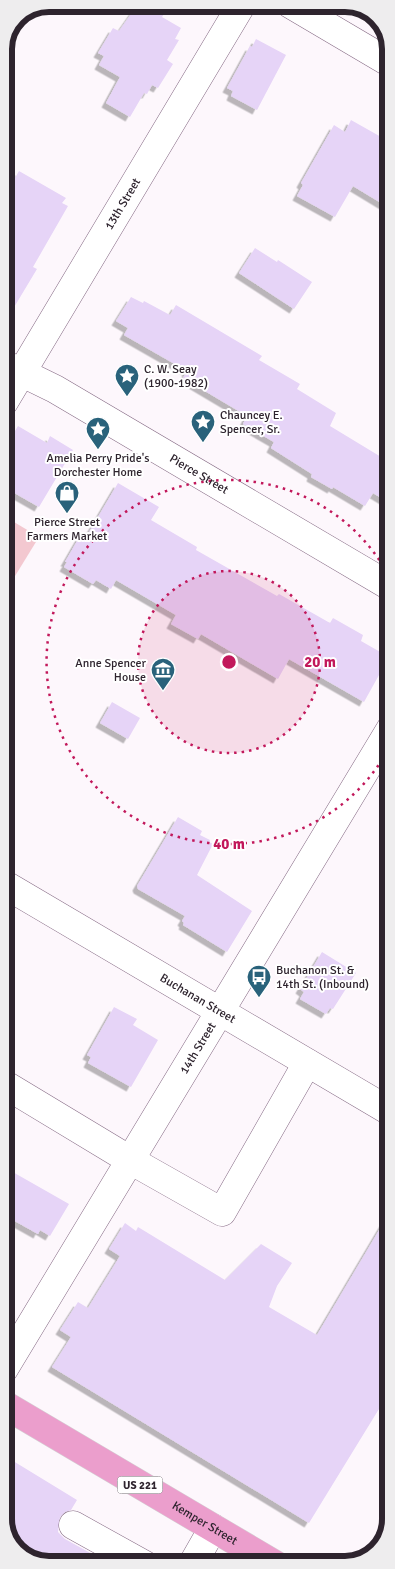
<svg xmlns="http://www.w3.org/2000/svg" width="395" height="1569" viewBox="0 0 395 1569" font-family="Signika,sans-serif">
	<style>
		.green { fill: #f3c8d0 }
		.building { fill: #e6d4f7; filter: url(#shadow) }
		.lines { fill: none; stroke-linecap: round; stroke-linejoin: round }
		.minor-casing { stroke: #856a84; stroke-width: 29 }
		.major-casing { stroke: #d5d3d5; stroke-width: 29 }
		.minor { stroke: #fff; stroke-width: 28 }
		.major { stroke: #eb9ecc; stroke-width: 28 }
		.ring { fill: none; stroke: #c2185b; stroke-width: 2.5; stroke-dasharray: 2.5 5 }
		.labels { text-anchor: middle; stroke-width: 4; stroke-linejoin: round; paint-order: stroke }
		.shield { fill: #fff; stroke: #6d666d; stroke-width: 1 }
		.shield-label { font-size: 11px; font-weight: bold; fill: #2e242e }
		.street-label { font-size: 12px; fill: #2e242e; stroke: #fff }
		.poi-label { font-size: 12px; fill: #2e242e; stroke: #fff; text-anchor: start }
		.rim { fill: none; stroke: #2e242e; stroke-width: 6 }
		.centre { fill: #c2185b; stroke: #fff; stroke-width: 2.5 }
		.ring-label { font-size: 15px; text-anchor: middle; font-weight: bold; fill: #c2185b; stroke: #fff; stroke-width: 4; stroke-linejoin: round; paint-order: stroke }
	</style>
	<defs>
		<filter id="shadow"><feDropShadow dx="-4.5" dy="4.5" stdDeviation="0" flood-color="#0004"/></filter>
	</defs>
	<rect width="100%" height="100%" fill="#fdf7fc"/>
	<polygon class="green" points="4,516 39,537 4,594"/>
	<g class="building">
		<polygon points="138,4 146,4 164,14 162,17 181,28 175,39 179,40 167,60 173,64 158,88 152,85 147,94 144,93 130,117 106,103 120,77 99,65 104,56 98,53 113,28 119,31"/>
		<polygon points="256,39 286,55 257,110 231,96 233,91 227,88 250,46 252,47"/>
		<polygon points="351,120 390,142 391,209 353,186 335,217 297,196 303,185 301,183 334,125 345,132"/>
		<polygon points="19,171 66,198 62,203 68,206 33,267 37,269 4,324 4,197"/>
		<polygon points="255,248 277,262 278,260 312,282 294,309 239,273"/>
		<polygon points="131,297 143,303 144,301 170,315 176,305 262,356 259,360 300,384 297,389 336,413 330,426 391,463 391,504 373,493 365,506 333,487 332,489 311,477 312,474 271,448 274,442 243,424 247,416 183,378 187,371 124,335 128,328 116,321"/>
		<polygon points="18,426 47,443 50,436 73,450 39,507 4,487 4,449"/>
		<polygon points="118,483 159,507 151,520 197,547 196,550 277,596 279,594 330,623 333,618 363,635 361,641 389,657 364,702 289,659 278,679 201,634 198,639 171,624 176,615 116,580 111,589 96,580 93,584 64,567 67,562 65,562 80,536 85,539"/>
		<polygon points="112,702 140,718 128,739 100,723"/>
		<polygon points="178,817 202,831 200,835 210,840 209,842 213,844 197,875 252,911 227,952 183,925 184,923 182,921 185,916 138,889 137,886"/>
		<polygon points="322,952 356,973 333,1009 330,1008 326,1014 300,999 304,992 300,989"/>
		<polygon points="114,1007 137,1019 133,1025 158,1040 131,1087 88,1063 91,1057 87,1055"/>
		<polygon points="4,1167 69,1204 50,1236 40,1230 38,1234 4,1215"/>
		<polygon points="391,1210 391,1409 382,1404 309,1523 52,1367 71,1337 60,1330 78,1302 88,1308 120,1256 109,1249 125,1223 136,1231 138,1227 225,1280 261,1244 292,1263 277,1286 269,1307 317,1335"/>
		<polygon points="5,1456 77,1500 71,1510 65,1512 60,1517 58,1532 65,1539 112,1565 44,1565 19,1554 5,1528"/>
	</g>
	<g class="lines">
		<defs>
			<g id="minor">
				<polyline points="290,4 390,63"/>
				<path id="s1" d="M4,364l51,25 336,198"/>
				<path id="s2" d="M4,402l238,-398"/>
				<path id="s3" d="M4,884l387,228"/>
				<polyline points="4,1084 130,1160 222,1212 307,1063"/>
				<path id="s4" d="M4,1369l387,-641"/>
				<polyline points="73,1525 145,1565"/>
				<polyline points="192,1565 213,1528"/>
			</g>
			<g id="major">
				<path id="s5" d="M5,1405l271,160"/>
			</g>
		</defs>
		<use href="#minor" class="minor-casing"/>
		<use href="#major" class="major-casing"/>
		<use href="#minor" class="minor"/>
		<use href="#major" class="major"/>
	</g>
	<circle cx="229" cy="662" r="91" fill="#c2185b" fill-opacity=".12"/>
	<g class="ring">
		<circle cx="229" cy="662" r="91"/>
		<path d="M390 746A182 182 0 1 1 390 578"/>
	</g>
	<defs>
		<symbol id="sight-pin" viewBox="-11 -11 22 30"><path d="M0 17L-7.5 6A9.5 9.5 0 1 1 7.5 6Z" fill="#29627b" stroke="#fff"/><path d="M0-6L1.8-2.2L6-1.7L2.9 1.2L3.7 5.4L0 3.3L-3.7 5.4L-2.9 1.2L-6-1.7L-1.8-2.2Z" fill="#fff"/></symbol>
		<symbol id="shop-pin" viewBox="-11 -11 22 30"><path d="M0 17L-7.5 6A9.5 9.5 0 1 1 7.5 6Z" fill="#29627b" stroke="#fff"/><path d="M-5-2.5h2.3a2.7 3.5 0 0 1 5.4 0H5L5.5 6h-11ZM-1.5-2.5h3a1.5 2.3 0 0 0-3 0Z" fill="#fff"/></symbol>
		<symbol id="museum-pin" viewBox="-11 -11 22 30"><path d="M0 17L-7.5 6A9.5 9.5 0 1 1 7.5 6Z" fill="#29627b" stroke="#fff"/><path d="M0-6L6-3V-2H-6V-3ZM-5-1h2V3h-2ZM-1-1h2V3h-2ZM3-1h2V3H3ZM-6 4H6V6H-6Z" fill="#fff"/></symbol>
		<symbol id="bus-pin" viewBox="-11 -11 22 30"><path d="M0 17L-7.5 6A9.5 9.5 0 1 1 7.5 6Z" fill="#29627b" stroke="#fff"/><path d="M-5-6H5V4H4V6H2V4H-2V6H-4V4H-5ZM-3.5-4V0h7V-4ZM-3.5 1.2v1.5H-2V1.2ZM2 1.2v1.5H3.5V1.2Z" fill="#fff"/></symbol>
	</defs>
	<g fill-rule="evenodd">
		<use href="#sight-pin" x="113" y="362" width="28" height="38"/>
		<use href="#sight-pin" x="189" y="408" width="28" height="38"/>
		<use href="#sight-pin" x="84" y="415" width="28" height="38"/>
		<use href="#shop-pin" x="53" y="479" width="28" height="38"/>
		<use href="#museum-pin" x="149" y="656" width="28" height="38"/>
		<use href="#bus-pin" x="245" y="963" width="28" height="38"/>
	</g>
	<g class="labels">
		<rect class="shield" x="117.5" y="1476.5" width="45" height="17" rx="4"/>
		<g class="shield-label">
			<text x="140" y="1489">US 221</text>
		</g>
		<g class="street-label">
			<text dy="4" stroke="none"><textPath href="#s2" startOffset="231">13th Street</textPath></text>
			<text dy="4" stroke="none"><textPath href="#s1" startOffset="224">Pierce Street</textPath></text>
			<text dy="4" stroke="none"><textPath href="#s3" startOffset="225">Buchanan Street</textPath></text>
			<text dy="4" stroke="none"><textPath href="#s4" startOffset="375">14th Street</textPath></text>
			<text dy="4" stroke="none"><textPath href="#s5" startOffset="232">Kemper Street</textPath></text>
		</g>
		<g class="poi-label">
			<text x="144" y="373">C. W. Seay<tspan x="144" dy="14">(1900-1982)</tspan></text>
			<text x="220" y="419">Chauncey E.<tspan x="220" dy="14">Spencer, Sr.</tspan></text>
			<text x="98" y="462" text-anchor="middle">Amelia Perry Pride's<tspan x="98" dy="14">Dorchester Home</tspan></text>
			<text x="67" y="526" text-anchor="middle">Pierce Street<tspan x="67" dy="14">Farmers Market</tspan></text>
			<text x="146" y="667" text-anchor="end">Anne Spencer<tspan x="146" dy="14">House</tspan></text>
			<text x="276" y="974">Buchanon St. &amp;<tspan x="276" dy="14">14th St. (Inbound)</tspan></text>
		</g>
	</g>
	<path d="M0 0H395V1569H0ZM49 12H345A37 37 0 0 1 382 49V1519A37 37 0 0 1 345 1556H49A37 37 0 0 1 12 1519V49A37 37 0 0 1 49 12Z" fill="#eeedee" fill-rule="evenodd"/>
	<path class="rim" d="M49 12H345A37 37 0 0 1 382 49V1519A37 37 0 0 1 345 1556H49A37 37 0 0 1 12 1519V49A37 37 0 0 1 49 12Z"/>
	<circle cx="229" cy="662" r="8" class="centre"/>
	<g class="ring-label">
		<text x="320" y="667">20 m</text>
		<text x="229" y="849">40 m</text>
	</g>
</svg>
